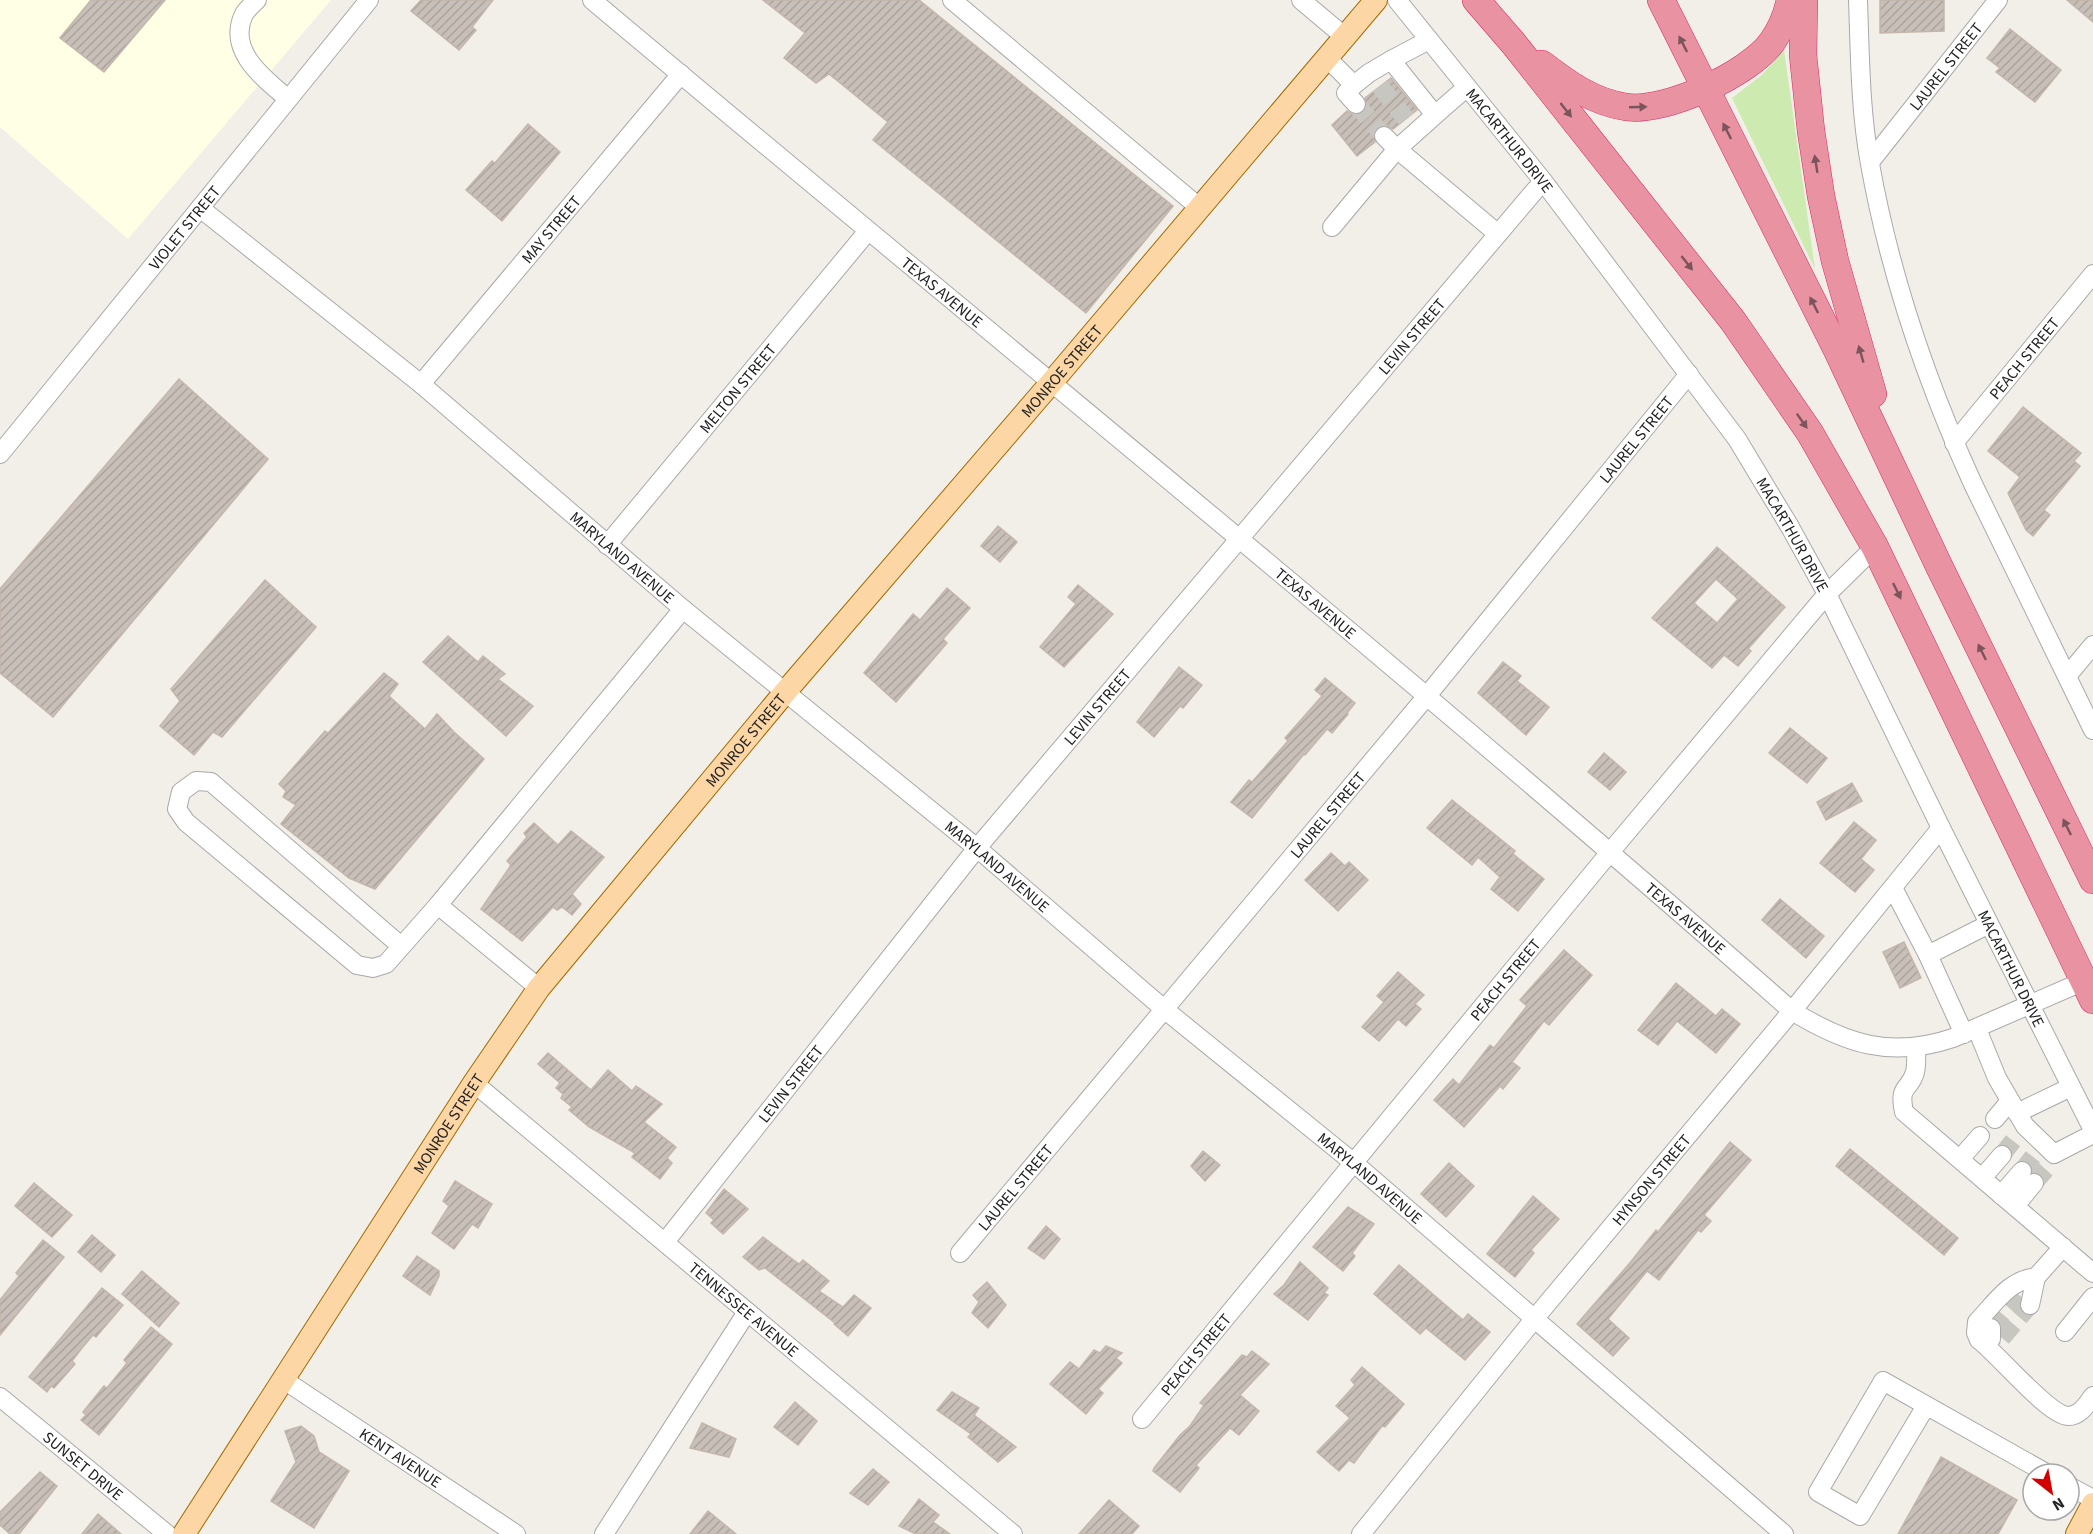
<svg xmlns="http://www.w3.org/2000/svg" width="2093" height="1534" viewBox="0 0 2093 1534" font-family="'Source Sans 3',sans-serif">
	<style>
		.education { fill: #ffffe5 }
		.grass { fill: #cdebb0 }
		.building { fill: url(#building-hatch); stroke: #c4b6ab; stroke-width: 1.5; fill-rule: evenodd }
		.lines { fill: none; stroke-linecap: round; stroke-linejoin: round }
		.minor-tunnel { stroke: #c8c6c1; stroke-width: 18; stroke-dasharray: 18 9; stroke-linecap: butt }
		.minor-casing { stroke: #a9a9a9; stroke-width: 20 }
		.major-casing { stroke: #a06b00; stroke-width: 24 }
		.highway-casing { stroke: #dc2a67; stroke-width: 28 }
		.minor { stroke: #fff; stroke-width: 18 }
		.major { stroke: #fcd6a4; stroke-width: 22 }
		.highway { stroke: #e892a2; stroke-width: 27 }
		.oneway { fill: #7b545c }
		.labels { text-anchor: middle; stroke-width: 6; stroke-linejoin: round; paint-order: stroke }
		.street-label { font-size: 16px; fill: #222; stroke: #fff }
	</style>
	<defs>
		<pattern id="building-hatch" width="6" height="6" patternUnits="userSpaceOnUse" patternTransform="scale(1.5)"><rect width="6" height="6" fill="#c7bfb8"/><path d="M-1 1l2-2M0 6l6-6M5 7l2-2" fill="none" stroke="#aba49e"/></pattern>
	</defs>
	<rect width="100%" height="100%" fill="#f2efe9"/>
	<polygon class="education" points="0,0 331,0 128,239 0,127"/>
	<polygon class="grass" points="1784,50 1815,269 1732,98 1763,74"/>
	<g class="building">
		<polygon points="91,0 165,0 104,72 60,38"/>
		<polygon points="421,0 493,0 472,27 476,30 459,50 411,11"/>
		<polygon points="763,0 919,0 1173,206 1086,313 873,140 888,122 829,74 816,83 784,58 805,33"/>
		<polygon points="1880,0 1944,0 1944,31 1880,33"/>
		<polygon points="2067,0 2093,0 2093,22"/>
		<polygon points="2010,29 2061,70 2035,102 1996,72 2000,68 1987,58"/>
		<polygon points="1391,78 1417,110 1393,129 1386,125 1377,128 1373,134 1375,142 1357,156 1332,125 1347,111 1353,115 1363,113 1367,107 1365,98"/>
		<polygon points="528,124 560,152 502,221 466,190 492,161 495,163"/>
		<polygon points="179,379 268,459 53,717 0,673 0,589"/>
		<polygon points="2023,407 2081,453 2074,461 2080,466 2044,510 2050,515 2033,536 2026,530 2008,493 2020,477 1988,451"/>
		<polygon points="998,526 1017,542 1000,562 981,546"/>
		<path d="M1717,547l68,60 -37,42 3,2 -13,15 -14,-11 -12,13 -60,-50zM1716,579l22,20 -21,24 -23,-20z"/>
		<polygon points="265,580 316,627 222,737 213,732 194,755 160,726 180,701 171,689"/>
		<polygon points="1078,585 1113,614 1064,667 1040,647 1076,604 1068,597"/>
		<polygon points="947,588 970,608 943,639 947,643 896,702 864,673 913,614 920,620"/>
		<polygon points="448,636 478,662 483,656 505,674 498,679 533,706 506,736 423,662"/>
		<polygon points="1503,662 1521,676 1517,681 1549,707 1526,735 1478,693"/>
		<polygon points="1179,667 1202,685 1183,708 1180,706 1154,737 1137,722"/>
		<polygon points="384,673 398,684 389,696 425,729 437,714 454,732 484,759 375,889 349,878 281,824 296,805 283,797 286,791 279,784 325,731 328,733"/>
		<polygon points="1325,678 1355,703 1347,713 1348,714 1332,733 1327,729 1305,755 1304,754 1252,818 1231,802 1249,780 1252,782 1288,741 1285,738 1322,696 1315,690"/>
		<polygon points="1790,728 1827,758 1807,783 1769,753"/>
		<polygon points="1604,753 1626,772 1610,790 1588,772"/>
		<polygon points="1852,783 1862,801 1826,820 1817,802"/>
		<polygon points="1452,800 1515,851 1513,854 1544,879 1518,911 1491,889 1500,877 1478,857 1472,865 1427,828"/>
		<polygon points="1854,822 1876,840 1861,859 1874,870 1855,892 1820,863"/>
		<polygon points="534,823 558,845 571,831 604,857 572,894 581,904 572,915 562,907 557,910 553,907 522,941 481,909 511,865 507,861 527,837 524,833"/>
		<polygon points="1331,853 1345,866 1349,862 1368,880 1338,911 1305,880"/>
		<polygon points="1780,899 1824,936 1806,958 1762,920"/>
		<polygon points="1904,942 1921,978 1900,988 1883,952"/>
		<polygon points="1564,950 1592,975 1549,1025 1544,1021 1512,1062 1520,1068 1503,1089 1500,1086 1464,1127 1434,1100 1453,1079 1459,1085 1490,1045 1494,1048 1527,1006 1520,1000"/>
		<polygon points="1398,972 1424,995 1415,1004 1421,1009 1406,1026 1398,1019 1379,1041 1362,1027 1384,1002 1377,996"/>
		<polygon points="1676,983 1716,1016 1722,1009 1740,1024 1716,1053 1677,1021 1658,1045 1638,1030"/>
		<polygon points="548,1053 591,1090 608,1070 632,1091 636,1086 662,1104 644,1122 676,1147 667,1158 672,1163 660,1179 632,1157 635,1153 589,1127 569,1110 572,1107 561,1098 563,1094 556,1088 560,1083 538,1064"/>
		<polygon points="1730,1142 1751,1160 1704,1215 1711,1221 1701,1232 1698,1230 1659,1280 1647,1271 1608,1319 1629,1338 1613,1356 1577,1324 1629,1264 1656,1230 1658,1232"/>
		<polygon points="1850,1149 1958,1238 1944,1255 1836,1166"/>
		<polygon points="1203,1151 1220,1165 1205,1181 1191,1166"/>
		<polygon points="1449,1163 1474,1186 1446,1217 1421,1194"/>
		<polygon points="455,1181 492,1204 478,1228 472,1224 454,1249 432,1233 449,1206 443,1201"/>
		<polygon points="34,1183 72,1215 52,1237 15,1206"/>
		<polygon points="724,1189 748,1209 723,1234 711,1223 714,1220 706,1213"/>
		<polygon points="1533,1196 1559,1219 1531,1250 1534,1253 1515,1277 1487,1254"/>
		<polygon points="1348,1207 1374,1224 1352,1253 1355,1256 1343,1271 1313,1247"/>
		<polygon points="1046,1226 1060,1239 1044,1259 1028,1248"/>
		<polygon points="92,1235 115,1255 101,1272 78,1252"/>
		<polygon points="763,1237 799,1264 803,1260 829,1281 819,1291 843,1307 854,1295 871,1308 848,1336 834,1324 835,1323 765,1268 759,1270 743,1257"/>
		<polygon points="43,1240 64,1257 0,1335 0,1300 19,1276 16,1273"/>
		<polygon points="417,1256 439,1271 439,1276 430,1295 403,1276"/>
		<polygon points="1300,1262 1328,1288 1324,1293 1328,1295 1308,1320 1274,1294 1284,1285"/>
		<polygon points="1399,1265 1463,1320 1468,1314 1490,1332 1465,1360 1426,1328 1420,1334 1374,1294"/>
		<polygon points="142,1271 179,1303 159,1327 122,1294"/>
		<polygon points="987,1282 1006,1305 988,1328 972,1313 979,1302 973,1295"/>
		<polygon points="102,1288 123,1305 96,1337 93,1335 82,1348 72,1361 75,1364 54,1388 51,1386 47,1392 29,1377"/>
		<polygon points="151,1327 172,1344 99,1435 81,1420 86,1415 83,1412 104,1386 107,1388 127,1363 124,1360"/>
		<polygon points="1106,1346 1122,1353 1116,1358 1122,1363 1098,1389 1103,1393 1086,1414 1050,1384 1070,1362 1079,1369 1094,1350 1100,1353"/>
		<polygon points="1252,1351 1269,1364 1240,1395 1259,1411 1239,1435 1230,1428 1196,1465 1199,1468 1180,1492 1153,1471 1154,1468 1180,1435 1190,1426 1204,1405 1200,1403 1242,1355 1247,1357"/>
		<polygon points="1362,1367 1404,1404 1385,1427 1382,1426 1354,1463 1349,1460 1339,1471 1317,1452 1350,1418 1336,1406 1355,1385 1351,1380"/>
		<polygon points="952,1392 979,1408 974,1415 1016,1447 998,1462 968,1437 971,1434 937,1410"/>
		<polygon points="795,1402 817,1421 798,1445 774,1427"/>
		<polygon points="702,1423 736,1439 729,1457 690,1448"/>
		<polygon points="301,1426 314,1436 319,1452 349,1471 314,1528 271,1501 296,1462 285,1431"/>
		<polygon points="1941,1457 2017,1500 1998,1534 1898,1534"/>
		<polygon points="873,1469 889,1482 868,1505 850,1493"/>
		<polygon points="40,1472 57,1486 19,1534 10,1534 0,1525 0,1512"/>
		<polygon points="919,1499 939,1515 933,1522 950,1534 916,1534 899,1526"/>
		<polygon points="1109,1500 1139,1526 1132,1534 1079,1534"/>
		<polygon points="708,1511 736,1534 690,1534"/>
		<polygon points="98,1514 121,1534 82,1534"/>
	</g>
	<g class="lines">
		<g class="minor-tunnel">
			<polyline points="1380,86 1406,119"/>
			<polyline points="1356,104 1384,136"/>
			<polyline points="2002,1155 2016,1137"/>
			<polyline points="2022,1171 2035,1154"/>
			<polyline points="2034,1183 2049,1166"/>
			<polyline points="1991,1328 2019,1295"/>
			<polyline points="2002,1338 2030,1305"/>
		</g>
		<defs>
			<g id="minor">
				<path d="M257,0c-4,4 -10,9 -13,14 -18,37 21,65 44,85"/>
				<path id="s1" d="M592,0c401,337 808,665 1200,1011 54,33 99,48 161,27l131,-57"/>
				<polyline points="952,0 1200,208"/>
				<polyline points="1301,0 1345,37"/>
				<path id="s2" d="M1397,0l146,181 194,258 53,88 37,67 114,234 152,302"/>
				<path d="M1858,0c2,54 2,110 12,164 20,111 56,217 103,320l120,246"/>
				<polyline points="1327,58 1354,85 1369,73 1391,60 1435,115 1397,149 1332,227"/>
				<polyline points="1391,60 1429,40"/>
				<polyline points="1354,85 1346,93 1356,104"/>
				<polyline points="1435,115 1467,87"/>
				<polyline points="1384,136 1397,149 1498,234"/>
				<path id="s3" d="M1870,162l128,-162"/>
				<path id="s4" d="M200,208l221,176 262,225 294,239 187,161 190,154 430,371"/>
				<path id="s5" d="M421,384l260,-310"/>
				<path id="s6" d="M1954,443l139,-169"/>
				<path id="s7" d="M0,454l369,-454"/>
				<path id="s8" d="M607,545l261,-314"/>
				<polyline points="2067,676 2093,645"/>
				<polyline points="1893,888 1928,955"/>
				<polyline points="401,946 211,782 196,781 181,792 177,809 186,822 357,965 373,968 386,964 438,905"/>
				<polyline points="539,988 438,905 683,609"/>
				<polyline points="1977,1029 1997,1078 2025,1126 2054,1154 2093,1134"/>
				<polyline points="1964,1034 1928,955 1989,924"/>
				<path d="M1916,1048c0,7 1,16 -1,24 -5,19 -17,12 -11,40l189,161"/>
				<path id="s9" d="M474,1083l539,451"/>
				<polyline points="2017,1113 2071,1087"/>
				<polyline points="1995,1119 2010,1101"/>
				<polyline points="1960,1159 1980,1136"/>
				<polyline points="1982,1178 2002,1155"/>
				<polyline points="2001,1195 2022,1171"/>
				<polyline points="2015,1206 2034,1183"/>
				<path id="s10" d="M665,1242l312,-394 566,-667"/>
				<path id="s11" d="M960,1253l466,-556 263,-323"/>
				<path d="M2036,1277c-27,3 -41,26 -59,45l-1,11 3,7c19,14 69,75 89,76 12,0 19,-12 25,-20"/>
				<polyline points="2030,1284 2063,1247"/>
				<polyline points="2030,1305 2036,1277"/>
				<polyline points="2065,1332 2093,1297"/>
				<polyline points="1991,1339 1991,1328"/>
				<path id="s12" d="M284,1380l232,154"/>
				<path id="s13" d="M0,1397l167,137"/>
				<polyline points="1926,1406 1860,1516 1818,1492 1883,1381 2048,1474"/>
				<path id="s14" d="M1142,1419l469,-568 216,-257 48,-47"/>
				<polyline points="2069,1486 2093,1499"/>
				<polyline points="604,1534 747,1312"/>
				<path id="s15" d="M1361,1534l174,-216 257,-307 149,-183"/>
			</g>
			<g id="major">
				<path id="s16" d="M184,1534l290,-451 65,-95 247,-297 265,-308 325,-383"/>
				<polyline points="2077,1534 2093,1504"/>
			</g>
			<g id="highway">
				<polyline points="1476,0 1514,44 1733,321 1810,433 1875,547 2093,1000"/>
				<polyline points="1661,0 1837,350 1939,566 2093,880"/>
				<polyline points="1804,0 1803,55 1811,131 1821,196 1835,261 1873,394"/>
				<path d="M1542,64c26,20 51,38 84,43 39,6 123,-33 146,-65 9,-13 15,-27 18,-42"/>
			</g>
		</defs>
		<use href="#minor" class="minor-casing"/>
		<use href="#major" class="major-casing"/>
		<use href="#highway" class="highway-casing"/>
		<use href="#minor" class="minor"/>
		<use href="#major" class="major"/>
		<use href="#highway" class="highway"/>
	</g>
	<defs><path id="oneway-solid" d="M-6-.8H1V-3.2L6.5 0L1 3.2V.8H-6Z" transform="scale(1.5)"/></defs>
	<g class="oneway">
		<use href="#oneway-solid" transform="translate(1683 44) rotate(-117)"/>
		<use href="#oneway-solid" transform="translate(1638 107) rotate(-2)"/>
		<use href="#oneway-solid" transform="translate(1566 110) rotate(52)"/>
		<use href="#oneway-solid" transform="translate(1727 131) rotate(-117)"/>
		<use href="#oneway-solid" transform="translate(1816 164) rotate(-99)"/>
		<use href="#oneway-solid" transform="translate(1687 263) rotate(52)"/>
		<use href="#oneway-solid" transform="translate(1814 305) rotate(-117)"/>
		<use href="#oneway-solid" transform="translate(1861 354) rotate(-106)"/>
		<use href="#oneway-solid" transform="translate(1802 421) rotate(55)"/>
		<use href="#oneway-solid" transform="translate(1897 591) rotate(64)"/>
		<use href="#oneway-solid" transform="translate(1982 652) rotate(-116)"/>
		<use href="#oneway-solid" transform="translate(2067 827) rotate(-116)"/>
	</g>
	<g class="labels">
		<g class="street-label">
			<text dy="6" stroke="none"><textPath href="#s3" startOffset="122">LAUREL STREET</textPath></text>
			<text dy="6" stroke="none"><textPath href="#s2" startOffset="180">MACARTHUR DRIVE</textPath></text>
			<text dy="6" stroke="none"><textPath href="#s7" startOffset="292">VIOLET STREET</textPath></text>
			<text dy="6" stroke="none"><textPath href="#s5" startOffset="202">MAY STREET</textPath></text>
			<text dy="6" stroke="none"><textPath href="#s1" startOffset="456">TEXAS AVENUE</textPath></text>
			<text dy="6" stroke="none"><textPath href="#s10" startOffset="1174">LEVIN STREET</textPath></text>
			<text dy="6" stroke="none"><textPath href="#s6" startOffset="110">PEACH STREET</textPath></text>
			<text dy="6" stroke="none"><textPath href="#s16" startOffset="1460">MONROE STREET</textPath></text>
			<text dy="6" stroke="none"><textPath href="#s8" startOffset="204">MELTON STREET</textPath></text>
			<text dy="6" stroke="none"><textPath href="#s11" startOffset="1058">LAUREL STREET</textPath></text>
			<text dy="6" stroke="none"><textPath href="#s2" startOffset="666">MACARTHUR DRIVE</textPath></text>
			<text dy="6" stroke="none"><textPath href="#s4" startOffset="548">MARYLAND AVENUE</textPath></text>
			<text dy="6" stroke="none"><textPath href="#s1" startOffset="942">TEXAS AVENUE</textPath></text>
			<text dy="6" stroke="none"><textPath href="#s10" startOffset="688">LEVIN STREET</textPath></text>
			<text dy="6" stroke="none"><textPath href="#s16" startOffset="974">MONROE STREET</textPath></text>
			<text dy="6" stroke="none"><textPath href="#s11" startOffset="572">LAUREL STREET</textPath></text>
			<text dy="6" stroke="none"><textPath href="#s4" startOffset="1034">MARYLAND AVENUE</textPath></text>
			<text dy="6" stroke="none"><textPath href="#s1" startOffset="1428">TEXAS AVENUE</textPath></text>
			<text dy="6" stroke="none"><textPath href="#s2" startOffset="1152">MACARTHUR DRIVE</textPath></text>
			<text dy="6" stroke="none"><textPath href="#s14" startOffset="570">PEACH STREET</textPath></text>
			<text dy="6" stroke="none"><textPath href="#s10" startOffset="202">LEVIN STREET</textPath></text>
			<text dy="6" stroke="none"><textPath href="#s16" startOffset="488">MONROE STREET</textPath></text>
			<text dy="6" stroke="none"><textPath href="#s4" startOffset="1520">MARYLAND AVENUE</textPath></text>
			<text dy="6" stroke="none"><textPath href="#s15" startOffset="458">HYNSON STREET</textPath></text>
			<text dy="6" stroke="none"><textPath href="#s11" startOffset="86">LAUREL STREET</textPath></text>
			<text dy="6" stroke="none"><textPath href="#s9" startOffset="352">TENNESSEE AVENUE</textPath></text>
			<text dy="6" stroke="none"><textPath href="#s14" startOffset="84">PEACH STREET</textPath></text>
			<text dy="6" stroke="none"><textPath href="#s12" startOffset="140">KENT AVENUE</textPath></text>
			<text dy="6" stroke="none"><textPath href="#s13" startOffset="108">SUNSET DRIVE</textPath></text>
		</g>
	</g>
	<g transform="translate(2051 1492) rotate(149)"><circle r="28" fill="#ffffff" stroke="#a7a7a7" stroke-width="1.5"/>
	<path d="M0-4.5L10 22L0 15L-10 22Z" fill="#d40000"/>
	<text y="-9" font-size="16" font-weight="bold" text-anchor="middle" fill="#222222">N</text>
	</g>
</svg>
